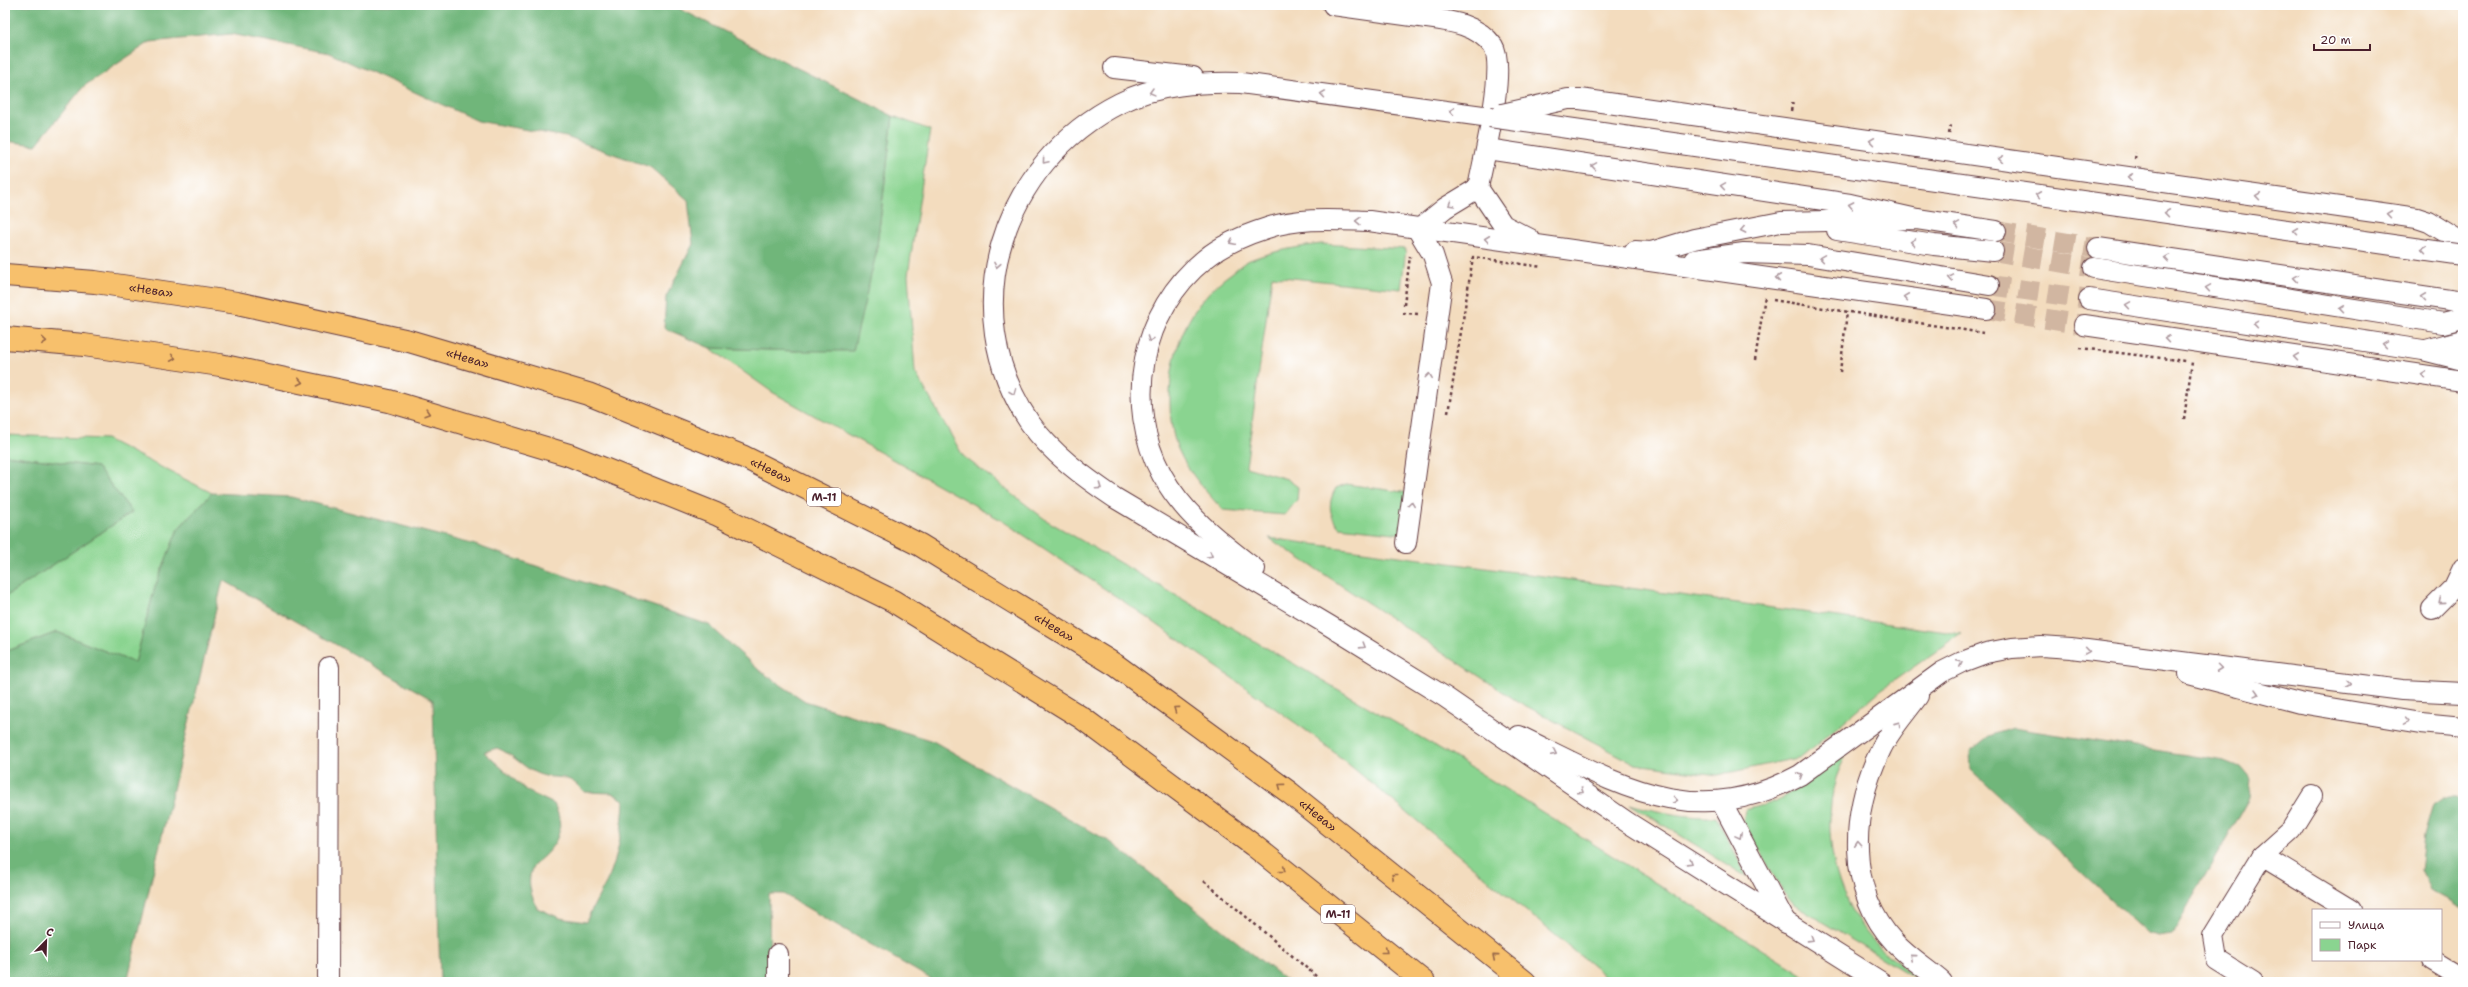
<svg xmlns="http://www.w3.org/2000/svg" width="2468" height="987" viewBox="0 0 2468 987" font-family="'Shantell Sans',sans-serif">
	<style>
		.green { fill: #8ad490; stroke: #6a7a5e }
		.forest { fill: #6fb67a; stroke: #5c6a52; fill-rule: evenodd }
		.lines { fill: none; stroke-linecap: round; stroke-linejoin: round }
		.minor-tunnel { stroke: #d1b6a1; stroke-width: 20; stroke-dasharray: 20 10; stroke-linecap: butt }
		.minor-casing { stroke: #633b41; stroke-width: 22 }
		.highway-casing { stroke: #633b41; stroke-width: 24 }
		.path { stroke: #633b41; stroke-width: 2.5; stroke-dasharray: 3 3; stroke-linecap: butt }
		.minor { stroke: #fff; stroke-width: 20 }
		.highway { stroke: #f7c06c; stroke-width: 22 }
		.minor-bridge-casing { stroke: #633b41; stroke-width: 22; stroke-linecap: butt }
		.minor-bridge { stroke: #fff; stroke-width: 20 }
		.oneway { stroke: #ae9aa0 }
		.oneway2 { stroke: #986748 }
		.labels { text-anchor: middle; stroke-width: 3.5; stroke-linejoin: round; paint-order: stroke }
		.shield { fill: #fff; stroke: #80626b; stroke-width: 1 }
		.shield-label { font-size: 11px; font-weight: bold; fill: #4a1f2b }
		.street-label { font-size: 12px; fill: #4a1f2b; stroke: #fff }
	</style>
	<rect width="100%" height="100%" fill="#fff"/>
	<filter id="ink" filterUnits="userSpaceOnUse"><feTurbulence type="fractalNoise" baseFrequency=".025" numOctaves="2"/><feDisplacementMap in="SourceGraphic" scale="8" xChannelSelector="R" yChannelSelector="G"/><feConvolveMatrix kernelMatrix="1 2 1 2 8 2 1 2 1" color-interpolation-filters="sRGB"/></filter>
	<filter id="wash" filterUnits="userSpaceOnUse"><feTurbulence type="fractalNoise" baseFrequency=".012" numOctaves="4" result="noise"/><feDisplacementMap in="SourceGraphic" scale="16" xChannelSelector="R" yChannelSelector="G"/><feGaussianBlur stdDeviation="0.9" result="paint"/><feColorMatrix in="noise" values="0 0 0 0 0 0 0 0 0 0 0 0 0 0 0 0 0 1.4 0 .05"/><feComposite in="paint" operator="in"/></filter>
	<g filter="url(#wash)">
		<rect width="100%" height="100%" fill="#f3dcbe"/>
		<g class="green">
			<polygon points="893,116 930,130 908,275 915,372 963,456 1046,520 1451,755 1814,982 1612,982 1318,739 1138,611 1001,520 772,392 710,348 797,351 876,254"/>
			<path d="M1321,244l85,5 -5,40 -129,-13 -26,191 41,12 11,8 -1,13 -12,15 -62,-5c-17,-18 -35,-38 -45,-61 -6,-14 -8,-32 -8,-47 -1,-52 19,-100 63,-130 5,-4 11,-10 17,-12 22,-9 48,-13 71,-16z"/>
			<polygon points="5,435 106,439 212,493 178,529 155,587 135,663 57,632 5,652 5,597 132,512 97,467 5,455"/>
			<path d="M1346,484l63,9 -6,41 -64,-7c-11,-13 -11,-25 -3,-39z"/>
			<polygon points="1269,538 1961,634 1882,689 1802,757 1718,775 1635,764 1517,701"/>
			<path d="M1848,751c-4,9 -9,18 -12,27 -15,54 -2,117 34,159 14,16 34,30 50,44l-126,-76 -10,-12 -41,-72 2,-11 30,-8 36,-22z"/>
			<path d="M1630,804c28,8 56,14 86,13l31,60z"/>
		</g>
		<g class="forest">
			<polygon points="5,5 672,5 893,116 876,254 853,351 797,351 710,348 664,328 666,297 693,244 688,200 650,167 566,137 478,121 329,53 231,34 150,42 84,86 36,145 5,141"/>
			<polygon points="5,455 97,467 132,512 5,597"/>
			<path d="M212,493l79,4 181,47 237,81 51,46 45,30 128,40 179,102 176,139h-352l-153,-88h-14l1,88h-330l-7,-282 -210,-120 -96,402h-122v-330l52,-20 78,31 20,-76 23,-58zM497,748c15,6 24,17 37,24 22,11 31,-3 50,20l28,1 12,7c-1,26 -6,60 -18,83 -7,13 -14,25 -20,39l-26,-4 -23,-10c-6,-13 -11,-28 -4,-41 3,-5 8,-8 11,-11 17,-17 20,-31 10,-52l-27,-13 -43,-39z"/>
			<polygon points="2013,728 2225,761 2240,767 2251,780 2249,798 2172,934 2158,936 2147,933 1971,770 1970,751 1989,736"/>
			<polygon points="2443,797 2457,797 2463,801 2463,908 2430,890 2420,871 2424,835 2433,804"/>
		</g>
	</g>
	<g filter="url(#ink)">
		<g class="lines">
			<g class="minor-tunnel">
				<polyline points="1996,231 2098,248"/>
				<polyline points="1993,251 2094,268"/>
				<polyline points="1989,285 2089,299"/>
				<polyline points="1986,309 2084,325"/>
			</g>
			<defs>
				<g id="minor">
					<polyline points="1333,5 1427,18"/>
					<path d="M1429,5l-2,13c24,3 51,7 66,28 14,22 -10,115 -15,142"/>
					<polyline points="1114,68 1193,77"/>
					<path d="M1490,117l-249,-34c-40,-1 -84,1 -121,20 -118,59 -167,207 -90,320 22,31 54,54 85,75l215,128 115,71 182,125 254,160"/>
					<polyline points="1487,149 1850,204 1917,219"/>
					<polyline points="2311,203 2417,218 2429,222 2463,243"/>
					<polyline points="1837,230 1934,245 1993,251"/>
					<polyline points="2098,248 2463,302"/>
					<polyline points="1635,251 1651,252 1694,239 1781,222 1917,219 1996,231"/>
					<polyline points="1694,260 1744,253 1808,255 1989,285"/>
					<polyline points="2094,268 2443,323 2463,318"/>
					<polyline points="2089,299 2423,350 2463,360"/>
					<polyline points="2084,325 2463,381"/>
					<polyline points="2426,350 2463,340"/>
					<polyline points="1406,543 1442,283 1433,255 1418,230 1445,208 1478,188 1503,225 1530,239"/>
					<path d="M1255,569c-35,-27 -71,-54 -93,-94 -39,-71 -21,-165 43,-216 18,-15 40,-24 62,-31 32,-11 69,-8 102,-7l617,88"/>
					<polyline points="2432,609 2454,587 2463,568"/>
					<polyline points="2189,674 2300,703 2421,723 2463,727"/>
					<path d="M1918,696c-12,17 -28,34 -37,53 -30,62 -36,140 14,194 14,15 32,26 47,39"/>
					<path d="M1519,736c99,48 173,97 281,39l142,-103 20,-10 24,-9 26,-5 29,-2 30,2 331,42 61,3"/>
					<polyline points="1721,801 1786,923"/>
					<polyline points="2262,856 2351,910"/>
					<polyline points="2432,960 2463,979"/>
					<polyline points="328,982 329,667"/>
					<polyline points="778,982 778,954"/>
					<polyline points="2252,982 2217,960 2213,936 2262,856 2291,830 2312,796"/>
				</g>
				<g id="highway">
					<path id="s1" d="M5,275l90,7 142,21 172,38 179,53 156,63 176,88 197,121 173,127 235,189"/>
					<polyline points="5,338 84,345 220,365 389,401 569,455 716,514 893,601 1082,718 1253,845 1424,982"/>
				</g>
			</defs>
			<use href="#minor" class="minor-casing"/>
			<use href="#highway" class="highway-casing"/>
			<g class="path">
				<polyline points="1791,111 1793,101"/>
				<polyline points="1949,134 1951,124"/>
				<polyline points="2135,159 2136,153"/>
				<polyline points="1773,300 1983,333"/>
				<polyline points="1404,305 1410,256"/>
				<polyline points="1403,313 1419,314"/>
				<polyline points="2080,348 2185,361"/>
				<polyline points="1755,360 1765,296"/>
				<polyline points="1840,372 1847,312"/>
				<polyline points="1448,413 1473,257 1542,267"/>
				<polyline points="2184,419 2192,362"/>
				<polyline points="1204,881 1323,982"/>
			</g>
			<use href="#minor" class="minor"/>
			<use href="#highway" class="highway"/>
			<defs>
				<g id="minor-bridge">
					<polyline points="1502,114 1568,99 1580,99 2311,203"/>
					<polyline points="1490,117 2463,255"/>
				</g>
			</defs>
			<use href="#minor-bridge" class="minor-bridge-casing"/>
			<use href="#minor-bridge" class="minor-bridge"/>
		</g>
		<defs><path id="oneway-chevron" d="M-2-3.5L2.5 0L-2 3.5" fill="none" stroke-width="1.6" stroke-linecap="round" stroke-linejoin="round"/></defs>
		<g class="oneway">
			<use href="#oneway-chevron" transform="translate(1152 92) rotate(165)"/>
			<use href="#oneway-chevron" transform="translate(1323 94) rotate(-172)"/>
			<use href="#oneway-chevron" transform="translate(1452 111) rotate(-172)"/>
			<use href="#oneway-chevron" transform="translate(1872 141) rotate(-172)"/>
			<use href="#oneway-chevron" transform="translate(2001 159) rotate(-172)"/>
			<use href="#oneway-chevron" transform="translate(1045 161) rotate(130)"/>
			<use href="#oneway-chevron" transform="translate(1594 166) rotate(-171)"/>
			<use href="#oneway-chevron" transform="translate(2130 177) rotate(-172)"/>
			<use href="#oneway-chevron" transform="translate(1723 186) rotate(-171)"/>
			<use href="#oneway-chevron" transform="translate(2038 195) rotate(-172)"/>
			<use href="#oneway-chevron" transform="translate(2258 196) rotate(-172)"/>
			<use href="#oneway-chevron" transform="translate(1451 204) rotate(149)"/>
			<use href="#oneway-chevron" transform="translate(1851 205) rotate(-169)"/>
			<use href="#oneway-chevron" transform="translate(2167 213) rotate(-172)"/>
			<use href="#oneway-chevron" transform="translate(2389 214) rotate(-172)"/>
			<use href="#oneway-chevron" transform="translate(1358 221) rotate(-179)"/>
			<use href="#oneway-chevron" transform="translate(1957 225) rotate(-171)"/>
			<use href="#oneway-chevron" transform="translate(1743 230) rotate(169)"/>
			<use href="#oneway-chevron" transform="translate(2296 231) rotate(-172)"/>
			<use href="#oneway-chevron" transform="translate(1487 239) rotate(-173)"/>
			<use href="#oneway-chevron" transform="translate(1232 242) rotate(154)"/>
			<use href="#oneway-chevron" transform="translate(1913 242) rotate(-171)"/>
			<use href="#oneway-chevron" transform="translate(2424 249) rotate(-172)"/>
			<use href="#oneway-chevron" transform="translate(1822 258) rotate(-171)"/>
			<use href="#oneway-chevron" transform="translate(2167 258) rotate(-171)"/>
			<use href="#oneway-chevron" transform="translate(997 265) rotate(100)"/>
			<use href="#oneway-chevron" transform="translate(1778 278) rotate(-172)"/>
			<use href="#oneway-chevron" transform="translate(1951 278) rotate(-170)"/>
			<use href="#oneway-chevron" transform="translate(2296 278) rotate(-171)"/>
			<use href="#oneway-chevron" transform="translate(2208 288) rotate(-171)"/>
			<use href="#oneway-chevron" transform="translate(1906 297) rotate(-172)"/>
			<use href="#oneway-chevron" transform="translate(2424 297) rotate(-172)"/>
			<use href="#oneway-chevron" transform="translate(2128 305) rotate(-171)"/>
			<use href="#oneway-chevron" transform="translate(2342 309) rotate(-172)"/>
			<use href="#oneway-chevron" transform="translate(2256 324) rotate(-171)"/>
			<use href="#oneway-chevron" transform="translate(1150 339) rotate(110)"/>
			<use href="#oneway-chevron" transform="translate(2167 339) rotate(-172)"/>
			<use href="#oneway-chevron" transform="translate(2385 344) rotate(-171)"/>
			<use href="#oneway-chevron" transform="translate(2296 357) rotate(-172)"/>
			<use href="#oneway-chevron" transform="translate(2424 375) rotate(-172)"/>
			<use href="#oneway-chevron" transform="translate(1429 376) rotate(-83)"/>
			<use href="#oneway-chevron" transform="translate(1013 392) rotate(68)"/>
			<use href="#oneway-chevron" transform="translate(1099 487) rotate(34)"/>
			<use href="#oneway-chevron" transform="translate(1411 504) rotate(-82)"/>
			<use href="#oneway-chevron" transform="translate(1210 555) rotate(30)"/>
			<use href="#oneway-chevron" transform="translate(2441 601) rotate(139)"/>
			<use href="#oneway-chevron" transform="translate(1363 646) rotate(32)"/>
			<use href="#oneway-chevron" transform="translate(2087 651) rotate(9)"/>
			<use href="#oneway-chevron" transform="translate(1960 663) rotate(-25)"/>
			<use href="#oneway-chevron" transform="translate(2219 668) rotate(7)"/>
			<use href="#oneway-chevron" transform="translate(2348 683) rotate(7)"/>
			<use href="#oneway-chevron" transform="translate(2257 693) rotate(15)"/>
			<use href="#oneway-chevron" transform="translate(2406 721) rotate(10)"/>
			<use href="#oneway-chevron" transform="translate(1898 724) rotate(-55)"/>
			<use href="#oneway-chevron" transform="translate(1554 753) rotate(26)"/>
			<use href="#oneway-chevron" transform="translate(1800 775) rotate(-32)"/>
			<use href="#oneway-chevron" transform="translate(1581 791) rotate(35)"/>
			<use href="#oneway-chevron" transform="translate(1675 800) rotate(8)"/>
			<use href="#oneway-chevron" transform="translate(1739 836) rotate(62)"/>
			<use href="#oneway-chevron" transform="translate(1858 844) rotate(-94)"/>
			<use href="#oneway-chevron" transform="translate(1690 862) rotate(32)"/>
			<use href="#oneway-chevron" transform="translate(1811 939) rotate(32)"/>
			<use href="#oneway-chevron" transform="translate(1912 957) rotate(-140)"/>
		</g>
		<g class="oneway2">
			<use href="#oneway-chevron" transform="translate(44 341) rotate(5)"/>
			<use href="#oneway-chevron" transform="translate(173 358) rotate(8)"/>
			<use href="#oneway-chevron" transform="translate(300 382) rotate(12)"/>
			<use href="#oneway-chevron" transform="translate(427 413) rotate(17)"/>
			<use href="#oneway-chevron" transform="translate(1176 709) rotate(-144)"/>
			<use href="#oneway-chevron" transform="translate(1281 786) rotate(-144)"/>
			<use href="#oneway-chevron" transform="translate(1283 870) rotate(39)"/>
			<use href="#oneway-chevron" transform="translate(1394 876) rotate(-141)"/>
			<use href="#oneway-chevron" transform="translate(1385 951) rotate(39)"/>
			<use href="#oneway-chevron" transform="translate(1495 957) rotate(-140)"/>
		</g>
	</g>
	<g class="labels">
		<g class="shield">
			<rect x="807" y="488" width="34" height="18" rx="3"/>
			<rect x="1321" y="905" width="34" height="18" rx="3"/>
		</g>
		<g class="shield-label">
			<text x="824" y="501">М-11</text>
			<text x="1338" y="918">М-11</text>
		</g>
		<g class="street-label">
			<text dy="4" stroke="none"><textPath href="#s1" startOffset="147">«Нева»</textPath></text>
			<text dy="4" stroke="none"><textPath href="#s1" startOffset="471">«Нева»</textPath></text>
			<text dy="4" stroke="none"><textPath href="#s1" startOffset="795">«Нева»</textPath></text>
			<text dy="4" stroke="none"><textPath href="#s1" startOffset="1119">«Нева»</textPath></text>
			<text dy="4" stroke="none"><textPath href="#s1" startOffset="1443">«Нева»</textPath></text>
		</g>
	</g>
	<rect width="2468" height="987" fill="none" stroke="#fff" stroke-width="20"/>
	<rect x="2312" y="909" width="130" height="52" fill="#ffffff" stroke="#b7a5aa"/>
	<rect x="2320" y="922" width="20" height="6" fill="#ffffff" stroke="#b7a5aa"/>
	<text x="2348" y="929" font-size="12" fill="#4a1f2b">Улица</text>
	<rect x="2320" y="939" width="20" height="12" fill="#8ad490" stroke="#b7a5aa"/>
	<text x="2348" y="949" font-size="12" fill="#4a1f2b">Парк</text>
	<g transform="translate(46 941) rotate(23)" stroke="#ffffff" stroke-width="3" paint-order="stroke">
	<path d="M0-3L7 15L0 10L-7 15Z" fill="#4a1f2b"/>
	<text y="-6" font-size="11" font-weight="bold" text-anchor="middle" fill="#4a1f2b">С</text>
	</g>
	<path d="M2314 44v6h56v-6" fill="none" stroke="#4a1f2b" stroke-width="2"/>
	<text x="2320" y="44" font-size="12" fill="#4a1f2b" stroke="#ffffff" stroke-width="3" paint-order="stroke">20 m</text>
</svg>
